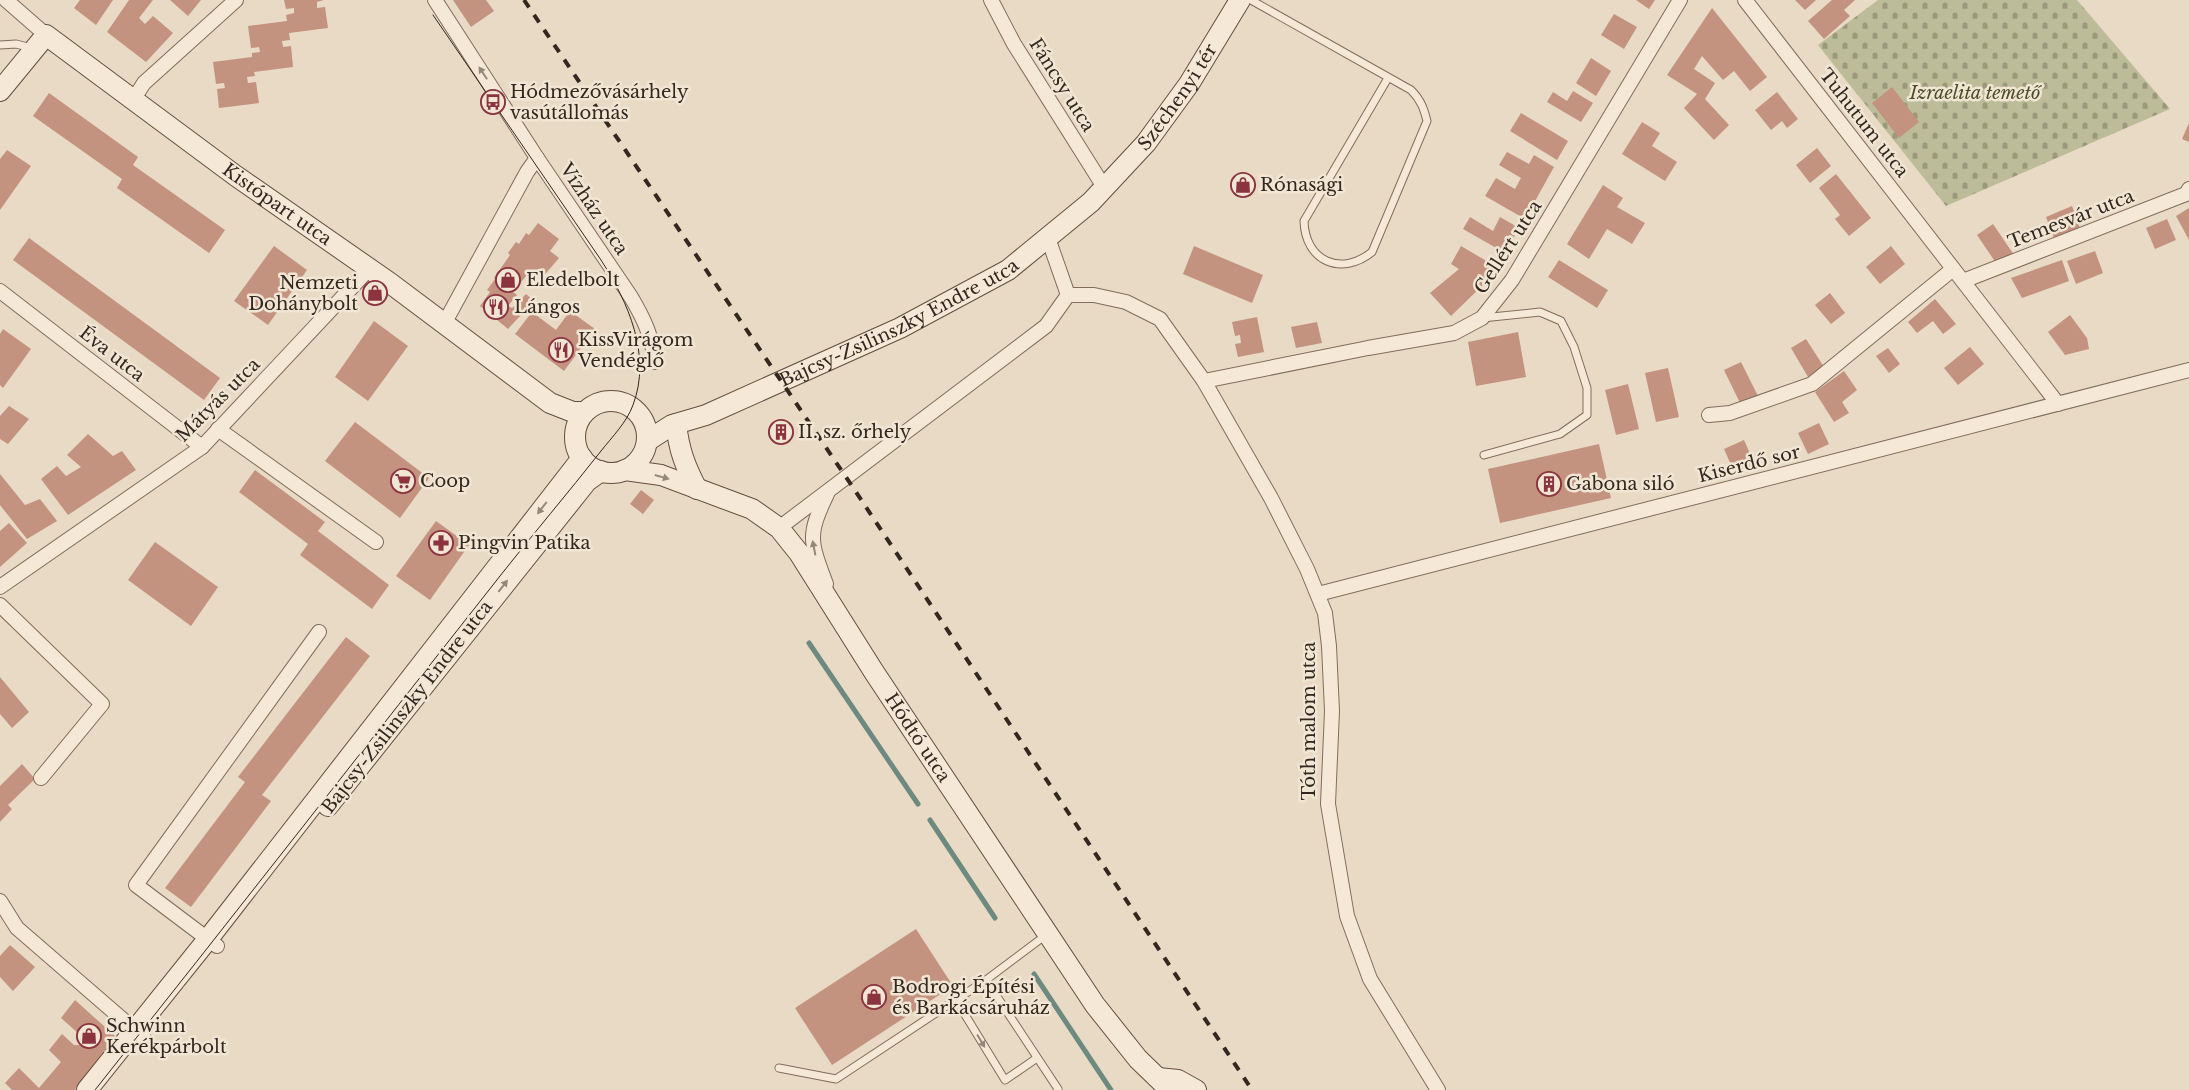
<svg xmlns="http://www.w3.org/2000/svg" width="2189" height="1090" viewBox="0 0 2189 1090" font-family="'Libre Baskerville',serif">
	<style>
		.cemetery { fill: url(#cemetery-stones) }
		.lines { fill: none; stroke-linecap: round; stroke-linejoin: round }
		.stream { stroke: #6e8a80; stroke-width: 5 }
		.building { fill: #c3937f }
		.lane-casing { stroke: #826c5d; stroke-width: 9 }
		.street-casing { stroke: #826c5d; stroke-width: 16 }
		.secondary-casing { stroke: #644e40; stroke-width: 22 }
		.lane { stroke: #f5e8d7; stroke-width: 7 }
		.street { stroke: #f5e8d7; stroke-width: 14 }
		.secondary { stroke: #f5e8d7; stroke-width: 20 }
		.tram { stroke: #34271f; stroke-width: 1 }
		.rail { stroke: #34271f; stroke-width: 4; stroke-dasharray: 9 9; stroke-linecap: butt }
		.oneway { fill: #94887b }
		.labels { text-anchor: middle; stroke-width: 5; stroke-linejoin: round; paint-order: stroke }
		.street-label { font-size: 18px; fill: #34271f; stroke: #f1e5d4 }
		.poi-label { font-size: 18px; fill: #34271f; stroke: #f1e5d4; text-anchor: start }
		.park-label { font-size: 18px; font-style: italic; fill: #494e28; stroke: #f1e5d4 }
	</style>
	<defs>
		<pattern id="cemetery-stones" width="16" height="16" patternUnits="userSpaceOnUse" patternTransform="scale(1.25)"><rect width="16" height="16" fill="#bcbc98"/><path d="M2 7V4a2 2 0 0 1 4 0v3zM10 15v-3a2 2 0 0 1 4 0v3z" fill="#9a997b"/></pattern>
	</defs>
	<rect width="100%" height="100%" fill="#e9dac5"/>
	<polygon class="cemetery" points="1878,0 2077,0 2170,109 1946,206 1818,45"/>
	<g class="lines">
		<g class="stream">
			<polyline points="809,643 918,804"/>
			<polyline points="930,820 995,918"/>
			<polyline points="1034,974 1111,1090"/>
		</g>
	</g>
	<g class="building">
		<polygon points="80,0 113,0 96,25 74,8"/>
		<polygon points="129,0 153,0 139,18 145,24 153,16 173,33 146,62 107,32"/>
		<polygon points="170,0 201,0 188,16"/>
		<polygon points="284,0 324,0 317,2 317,8 325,7 328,28 289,33 290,40 282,41 283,47 291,46 293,67 254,72 255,76 247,77 248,83 256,82 259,103 219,108 217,89 225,88 224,83 216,84 213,62 252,57 252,53 260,52 259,47 251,48 248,26 287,21 286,15 294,13 294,8 286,9"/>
		<polygon points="453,0 486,0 494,11 471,27"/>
		<polygon points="1636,0 1655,0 1649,9"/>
		<polygon points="1795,0 1816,0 1805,10"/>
		<polygon points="1832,0 1855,0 1844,10 1850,16 1824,39 1808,21"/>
		<polygon points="1712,8 1767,77 1750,91 1734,71 1723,80 1702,56 1694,69 1715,83 1705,99 1729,125 1714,140 1684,108 1697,94 1667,75"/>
		<polygon points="1614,14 1637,27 1624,49 1601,35"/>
		<polygon points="1591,58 1611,71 1596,96 1576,83"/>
		<polygon points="1892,87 1919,122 1899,138 1872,103"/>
		<polygon points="1573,91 1593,103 1581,122 1547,102 1553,92 1567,101"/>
		<polygon points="1777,92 1798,119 1787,128 1782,121 1771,130 1755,110"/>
		<polygon points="49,93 138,157 133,165 225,230 209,253 117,188 122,179 33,116"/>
		<polygon points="1521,113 1568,141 1557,160 1510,131"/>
		<polygon points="1642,122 1660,133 1652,146 1677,162 1665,181 1622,154"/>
		<polygon points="2189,123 2189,142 2182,139"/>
		<polygon points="1817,148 1831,166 1810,183 1796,165"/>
		<polygon points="7,150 31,166 0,210 0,159"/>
		<polygon points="1507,152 1529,164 1534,155 1554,167 1525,219 1485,196 1496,178 1515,189 1521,178 1499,165"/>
		<polygon points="1836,174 1871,218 1849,236 1835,219 1840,215 1819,188"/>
		<polygon points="1603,185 1623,198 1617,207 1645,223 1632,244 1607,229 1589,259 1567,244"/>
		<polygon points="2072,206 2080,228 2054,238 2046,217"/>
		<polygon points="2189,208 2189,240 2176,216"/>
		<polygon points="1470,217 1493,231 1500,217 1519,228 1505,253 1463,229"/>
		<polygon points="2167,219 2176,240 2155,249 2146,228"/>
		<polygon points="538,223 559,239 550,251 559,258 541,279 530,271 513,292 517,295 508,306 512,308 526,294 534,301 508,329 480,306 490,292 487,290 495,279 494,278 510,255 508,253 516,242 519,244 526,233 529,235"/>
		<polygon points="1993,224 2014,255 1996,263 1977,235"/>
		<polygon points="29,238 220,378 204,400 13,260"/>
		<polygon points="274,246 307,270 268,325 234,301"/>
		<polygon points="1194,246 1263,275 1252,303 1183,274"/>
		<polygon points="1461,246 1495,266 1485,283 1451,316 1430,293 1459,269 1451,264"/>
		<polygon points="1891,246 1905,264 1880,284 1866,267"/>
		<polygon points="2095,251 2103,273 2076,284 2067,261"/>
		<polygon points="1559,260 1608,290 1597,308 1548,277"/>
		<polygon points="2062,260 2069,281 2022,298 2011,278"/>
		<polygon points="1830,293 1845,313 1831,324 1815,305"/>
		<polygon points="1935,299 1956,324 1943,334 1933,321 1917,333 1908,322"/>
		<polygon points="570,311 595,329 564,371 515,334 532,312 556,330"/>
		<polygon points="2070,315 2087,338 2089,349 2065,355 2048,332"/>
		<polygon points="1257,317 1264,352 1238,357 1235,344 1241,343 1240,335 1235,336 1232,322"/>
		<polygon points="374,321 408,346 368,401 335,377"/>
		<polygon points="1317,322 1322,343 1296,348 1291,327"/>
		<polygon points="3,329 31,349 3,388 0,385 0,334"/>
		<polygon points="1518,332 1526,377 1476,386 1468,342"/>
		<polygon points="1806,339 1824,367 1808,377 1791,348"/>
		<polygon points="1970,347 1984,364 1958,385 1944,368"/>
		<polygon points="1888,348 1900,364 1889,373 1876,356"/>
		<polygon points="1741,362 1758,396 1741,405 1724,370"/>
		<polygon points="1668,368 1679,417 1656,422 1645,373"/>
		<polygon points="1844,371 1857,390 1842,402 1849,413 1834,422 1815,392"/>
		<polygon points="1628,384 1639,429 1616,435 1605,390"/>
		<polygon points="9,406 29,419 8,444 0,439 0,416"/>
		<polygon points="781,421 790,437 780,443 771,427"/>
		<polygon points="355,422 429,478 400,518 325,461"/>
		<polygon points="1819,423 1829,444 1808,454 1798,433"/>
		<polygon points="88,434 113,456 122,451 136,470 68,515 41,479 57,466 66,476 81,467 67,455"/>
		<polygon points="1744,440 1755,465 1735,474 1724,449"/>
		<polygon points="1599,444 1611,498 1500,523 1488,469"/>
		<polygon points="255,470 325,522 318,531 389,585 372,609 300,555 308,544 239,492"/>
		<polygon points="0,474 25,505 40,499 57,521 27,539 0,505"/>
		<polygon points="641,490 654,500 643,514 630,504"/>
		<polygon points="436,521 469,545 430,600 396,576"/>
		<polygon points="9,523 27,543 0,567 0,531"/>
		<polygon points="155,542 218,587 191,626 128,580"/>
		<polygon points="346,637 370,656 262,795 271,801 191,907 165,888 245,782 238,777"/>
		<polygon points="0,677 29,712 12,728 0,714"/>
		<polygon points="22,764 35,779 8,805 12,809 0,822 0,786"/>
		<polygon points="916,929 953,986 832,1065 795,1008"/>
		<polygon points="10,945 35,967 13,991 0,977 0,956"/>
		<polygon points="75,1000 115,1036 75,1090 12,1090 5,1083 19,1068 39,1088 61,1062 49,1050 62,1034 74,1045 81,1045 87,1041 61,1018"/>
	</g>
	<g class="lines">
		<defs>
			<g id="lane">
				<path d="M1251,0l160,90c10,10 13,19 16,31l-55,131c-31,25 -67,9 -68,-31l84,-143"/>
				<polyline points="0,45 16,44 32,48"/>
				<polyline points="1482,318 1540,312 1561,321 1574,347 1587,388 1587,415 1560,434 1484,455"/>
				<polyline points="986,980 1058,1089"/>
				<polyline points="956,1000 1005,1080 1037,1058"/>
				<polyline points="779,1068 836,1079 986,980 1046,935"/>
			</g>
			<g id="street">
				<polyline points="6,0 46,35"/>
				<path d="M435,0l102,158 94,139c13,22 21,39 24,65"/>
				<polyline points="991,0 1014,44 1104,187"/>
				<polyline points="1745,0 2058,404"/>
				<polyline points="133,100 144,83 236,0"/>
				<polyline points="1048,238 1068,295"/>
				<polyline points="1963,281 2186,194 2189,189"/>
				<polyline points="0,291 202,447"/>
				<polyline points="1068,295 1094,295 1126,302 1160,319 1204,381 1271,498 1307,569 1325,613 1329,646 1332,711 1328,804 1347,916 1370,979 1438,1090"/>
				<polyline points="444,324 527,172 537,158"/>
				<polyline points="1204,381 1368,348 1454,333 1482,318 1512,280 1680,0"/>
				<polyline points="1709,415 1730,413 1812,384 1953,269"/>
				<polyline points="218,429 376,542"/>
				<polyline points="779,528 1046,326 1068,295"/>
				<path d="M826,584c-16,-43 -19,-48 1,-90"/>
				<polyline points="0,587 202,447 369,269"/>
				<polyline points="1318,594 2189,370"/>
				<polyline points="0,605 102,704 41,778"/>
				<polyline points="0,901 17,928 144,1038"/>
				<polyline points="217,946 136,885 319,632"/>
			</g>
			<g id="secondary">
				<path id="s1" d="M0,91l46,-56 190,141 154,107 160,120 23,9h11"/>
				<circle cx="611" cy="437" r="36"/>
				<path d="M676,424c3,26 9,42 21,65"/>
				<path id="s2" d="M647,441l25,-16 34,-10 194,-87 108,-58 83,-68 55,-59 43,-59 51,-84"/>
				<path id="s3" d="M625,470l36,5 91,34 27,19 20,25 75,119 221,333 43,54 32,31"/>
				<polyline points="328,806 587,481 601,471"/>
				<polyline points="1158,1078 1178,1080 1196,1090"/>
				<polyline points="87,1090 208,939 582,458"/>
			</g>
		</defs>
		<use href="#lane" class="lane-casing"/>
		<use href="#street" class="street-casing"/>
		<use href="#secondary" class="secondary-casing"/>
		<use href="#lane" class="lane"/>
		<use href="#street" class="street"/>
		<use href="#secondary" class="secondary"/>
		<path class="tram" d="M95,1090c136,-171 270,-343 405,-514 33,-42 68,-83 101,-125 11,-14 26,-29 32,-46 19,-50 -5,-103 -32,-145l-168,-245"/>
		<polyline class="rail" points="524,0 854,489 1252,1090"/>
	</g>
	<defs><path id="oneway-solid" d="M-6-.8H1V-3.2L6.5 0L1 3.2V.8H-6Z" transform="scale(1.25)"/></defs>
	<g class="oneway">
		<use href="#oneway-solid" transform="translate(483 73) rotate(-123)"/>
		<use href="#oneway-solid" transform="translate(662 477) rotate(16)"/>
		<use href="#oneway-solid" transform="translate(542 508) rotate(128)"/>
		<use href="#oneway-solid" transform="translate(814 548) rotate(-101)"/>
		<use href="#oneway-solid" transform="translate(503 586) rotate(-52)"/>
		<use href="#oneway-solid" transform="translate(981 1041) rotate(59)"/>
	</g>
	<defs>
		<symbol id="bus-ring" viewBox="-11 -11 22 22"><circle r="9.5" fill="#f1e5d4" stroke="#8b333f" stroke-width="1.5"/><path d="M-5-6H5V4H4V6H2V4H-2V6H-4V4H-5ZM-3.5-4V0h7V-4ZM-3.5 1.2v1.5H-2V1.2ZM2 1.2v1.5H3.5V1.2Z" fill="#8b333f"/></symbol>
		<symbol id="shop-ring" viewBox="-11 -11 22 22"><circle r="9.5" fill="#f1e5d4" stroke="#8b333f" stroke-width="1.5"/><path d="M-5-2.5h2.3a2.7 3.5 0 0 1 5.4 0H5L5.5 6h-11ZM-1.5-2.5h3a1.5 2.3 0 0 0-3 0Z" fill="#8b333f"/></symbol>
		<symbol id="restaurant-ring" viewBox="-11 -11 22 22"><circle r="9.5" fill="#f1e5d4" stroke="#8b333f" stroke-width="1.5"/><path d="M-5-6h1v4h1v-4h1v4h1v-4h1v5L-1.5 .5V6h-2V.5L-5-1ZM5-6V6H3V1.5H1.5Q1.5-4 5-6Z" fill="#8b333f"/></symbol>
		<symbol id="building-ring" viewBox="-11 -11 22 22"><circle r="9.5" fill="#f1e5d4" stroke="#8b333f" stroke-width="1.5"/><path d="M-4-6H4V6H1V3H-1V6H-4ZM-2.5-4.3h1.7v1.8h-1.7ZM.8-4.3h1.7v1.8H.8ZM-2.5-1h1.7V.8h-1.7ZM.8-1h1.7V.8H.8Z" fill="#8b333f"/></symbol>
		<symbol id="supermarket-ring" viewBox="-11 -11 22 22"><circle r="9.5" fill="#f1e5d4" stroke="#8b333f" stroke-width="1.5"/><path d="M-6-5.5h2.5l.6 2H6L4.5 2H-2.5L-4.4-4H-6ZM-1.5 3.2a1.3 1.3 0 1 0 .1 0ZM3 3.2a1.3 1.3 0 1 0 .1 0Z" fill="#8b333f"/></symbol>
		<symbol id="pharmacy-ring" viewBox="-11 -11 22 22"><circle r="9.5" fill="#f1e5d4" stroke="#8b333f" stroke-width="1.5"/><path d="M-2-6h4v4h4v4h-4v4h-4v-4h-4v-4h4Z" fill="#8b333f"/></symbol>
	</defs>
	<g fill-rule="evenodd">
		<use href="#bus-ring" x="479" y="88" width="28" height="28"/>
		<use href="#shop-ring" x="1229" y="171" width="28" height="28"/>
		<use href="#shop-ring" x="494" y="266" width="28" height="28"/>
		<use href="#shop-ring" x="361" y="279" width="28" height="28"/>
		<use href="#restaurant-ring" x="482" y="293" width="28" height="28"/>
		<use href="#restaurant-ring" x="547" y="336" width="28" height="28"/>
		<use href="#building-ring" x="767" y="418" width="28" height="28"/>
		<use href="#supermarket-ring" x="389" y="467" width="28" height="28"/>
		<use href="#building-ring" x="1535" y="470" width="28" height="28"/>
		<use href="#pharmacy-ring" x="427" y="529" width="28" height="28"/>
		<use href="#shop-ring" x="860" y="983" width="28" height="28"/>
		<use href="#shop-ring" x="75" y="1022" width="28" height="28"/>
	</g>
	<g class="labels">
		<g class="street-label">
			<text transform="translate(1062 85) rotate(58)" y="6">Fáncsy utca</text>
			<text dy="6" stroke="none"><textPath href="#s2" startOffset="644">Széchenyi tér</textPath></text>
			<text transform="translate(1864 123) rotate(52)" y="6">Tuhutum utca</text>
			<text dy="6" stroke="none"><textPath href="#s1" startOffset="359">Kistópart utca</textPath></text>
			<text transform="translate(594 209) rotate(56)" y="6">Vízház utca</text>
			<text transform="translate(2071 219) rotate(-21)" y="6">Temesvár utca</text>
			<text transform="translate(1508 247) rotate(-57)" y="6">Gellért utca</text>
			<text dy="6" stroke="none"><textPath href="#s2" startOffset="279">Bajcsy-Zsilinszky Endre utca</textPath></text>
			<text transform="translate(112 354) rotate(38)" y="6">Éva utca</text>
			<text transform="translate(218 400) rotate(-45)" y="6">Mátyás utca</text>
			<text transform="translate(1749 464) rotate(-14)" y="6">Kiserdő sor</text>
			<text transform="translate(407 707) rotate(-52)" y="6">Bajcsy-Zsilinszky Endre utca</text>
			<text transform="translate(1309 721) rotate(-90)" y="6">Tóth malom utca</text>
			<text dy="6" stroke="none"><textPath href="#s3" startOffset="418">Hódtó utca</textPath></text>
		</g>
		<g class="poi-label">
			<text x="510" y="98">Hódmezővásárhely<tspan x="510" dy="21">vasútállomás</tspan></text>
			<text x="1260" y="191">Rónasági</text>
			<text x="526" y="286">Eledelbolt</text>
			<text x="358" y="289" text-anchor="end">Nemzeti<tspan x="358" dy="21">Dohánybolt</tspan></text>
			<text x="514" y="313">Lángos</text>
			<text x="578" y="346">KissVirágom<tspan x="578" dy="21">Vendéglő</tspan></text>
			<text x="798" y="438">II. sz. őrhely</text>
			<text x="420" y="487">Coop</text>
			<text x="1566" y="490">Gabona siló</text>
			<text x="458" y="549">Pingvin Patika</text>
			<text x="892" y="993">Bodrogi Építési<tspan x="892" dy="21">és Barkácsáruház</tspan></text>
			<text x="106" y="1032">Schwinn<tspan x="106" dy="21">Kerékpárbolt</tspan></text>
		</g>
		<g class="park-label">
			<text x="1975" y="99">Izraelita temető</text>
		</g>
	</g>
</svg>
